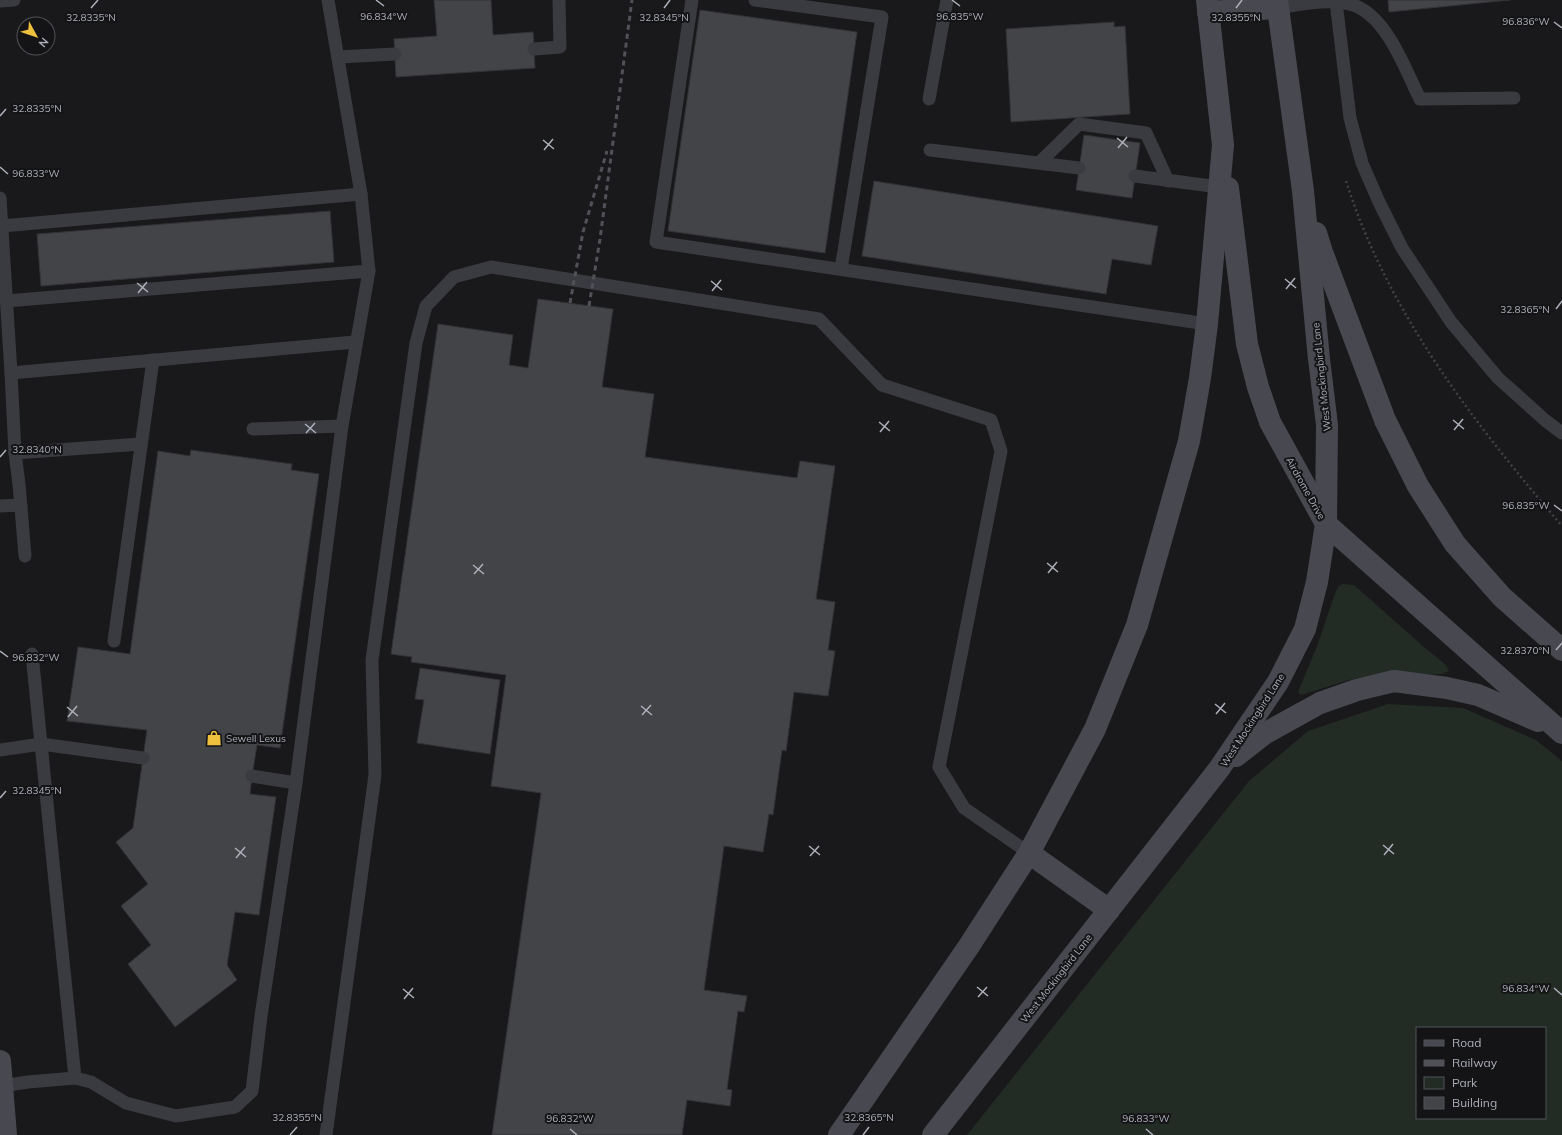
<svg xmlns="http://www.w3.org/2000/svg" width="1562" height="1135" viewBox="0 0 1562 1135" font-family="Mulish,sans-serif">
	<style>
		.green { fill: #232b25; fill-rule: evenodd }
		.building { fill: #434448; stroke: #333337 }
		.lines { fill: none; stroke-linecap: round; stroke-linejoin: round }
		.path { stroke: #404247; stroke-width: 2.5; stroke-dasharray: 2 3; stroke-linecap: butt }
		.lane { stroke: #3a3b40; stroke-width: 13 }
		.secondary { stroke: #484950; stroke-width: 22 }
		.rail { stroke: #515259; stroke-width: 3; stroke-dasharray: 5 4; stroke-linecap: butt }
		.ticks { fill: none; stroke: #acafba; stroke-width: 1.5 }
		.labels { text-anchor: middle; stroke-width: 4; stroke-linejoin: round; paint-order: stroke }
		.street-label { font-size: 10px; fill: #acafba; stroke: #141416 }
		.poi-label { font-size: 10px; fill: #acafba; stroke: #141416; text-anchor: start }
		.ticks-label { font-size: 10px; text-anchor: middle; fill: #acafba; stroke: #141416; stroke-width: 4; stroke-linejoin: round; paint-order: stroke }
	</style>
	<rect width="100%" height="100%" fill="#19191b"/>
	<g class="green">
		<polygon points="1343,584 1354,585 1424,647 1446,665 1449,671 1442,674 1369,676 1349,680 1301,695 1298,692 1317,646 1336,591 1339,586"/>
		<path d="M1388,704l75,4 73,32 26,21v374h-595l282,-354 59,-50zM1417,1028h128v90h-128z"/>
	</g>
	<g class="building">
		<polygon points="434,0 491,0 493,35 533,32 535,68 396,77 394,39 437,36"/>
		<polygon points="1388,0 1510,0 1389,12"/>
		<polygon points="700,10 857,32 825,253 668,231"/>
		<polygon points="1114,22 1114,27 1125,26 1130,114 1011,122 1006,29"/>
		<polygon points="1084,135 1140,143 1132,198 1076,190"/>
		<polygon points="874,181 1158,226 1151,265 1112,259 1106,294 862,256"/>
		<polygon points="330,211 334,262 41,286 37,234"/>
		<polygon points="538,299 613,309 602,387 654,394 645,457 797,478 800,461 835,466 816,599 835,602 828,650 835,651 828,696 794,692 786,751 782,750 773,815 769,814 763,852 724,846 704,990 747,996 744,1012 738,1011 727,1089 732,1090 730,1106 687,1100 682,1135 492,1135 541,793 491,786 506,675 411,662 412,657 391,654 438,324 513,335 509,365 528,368"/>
		<polygon points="191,450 292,464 291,470 319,474 280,748 257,745 252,776 250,794 276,797 259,915 235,912 227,965 237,980 175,1027 128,964 151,945 121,906 148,884 116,842 133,828 147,730 67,721 78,647 130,654 158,451 190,456"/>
		<polygon points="420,668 500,680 490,754 417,743 424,700 415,699"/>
	</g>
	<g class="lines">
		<path class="path" d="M1346,181c42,132 128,242 216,345"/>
		<g class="lane">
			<polyline points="692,0 656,242 1207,324"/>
			<polyline points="755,0 882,17 841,269"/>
			<polyline points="0,1 14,0"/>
			<polyline points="1336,2 1350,118 1362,163 1379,202 1402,248 1451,322 1498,378 1546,421 1562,433"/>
			<path d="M1278,8c18,-3 39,-8 58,-6 7,1 18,2 24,6 29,15 46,63 60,91l94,-1"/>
			<polyline points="534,49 560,47 559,0"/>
			<polyline points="338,57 395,54"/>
			<polyline points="929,99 947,0"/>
			<polyline points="930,150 1079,168"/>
			<polyline points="1040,162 1079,124 1146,133 1168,181"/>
			<polyline points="1135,176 1219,187"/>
			<polyline points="0,198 11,373"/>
			<polyline points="2,226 361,194"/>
			<polyline points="6,301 369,271"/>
			<polyline points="253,429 342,426"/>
			<polyline points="15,453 11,373 355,342"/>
			<polyline points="0,506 21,505"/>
			<polyline points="25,556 19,484 15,453 141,444"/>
			<polyline points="114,641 153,360"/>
			<polyline points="32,654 41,744 143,758"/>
			<polyline points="0,750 41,744 75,1078"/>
			<polyline points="252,776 296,783"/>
			<polyline points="2,1086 28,1082 75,1078 91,1082 126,1103 176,1116 235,1107 252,1091 261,1016 296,783 342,426 369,271 361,194 328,0"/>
			<polyline points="326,1135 375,775 372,660 416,343 426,306 454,277 491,267 819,319 882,385 991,420 1001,451 939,767 964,808 1029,853"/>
		</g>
		<g class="secondary">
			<polyline points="1208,12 1278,8"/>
			<polyline points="1228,188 1247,344 1258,387 1270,422 1326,524 1562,733"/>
			<polyline points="1316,233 1322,252 1385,420 1418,486 1455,544 1502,597 1562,650"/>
			<polyline points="1236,756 1264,734 1320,703 1357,690 1394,681 1447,688 1478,695 1538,721"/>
			<polyline points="1029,853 1109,910"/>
			<polyline points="0,1061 6,1135"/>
			<polyline points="839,1135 969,946 1029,853 1095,729 1137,625 1189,441 1200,378 1207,324 1223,145 1207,0"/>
			<polyline points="933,1135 1219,769 1278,682 1305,629 1317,582 1326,524 1327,425 1319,359 1303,191 1277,0"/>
		</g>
		<g class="rail">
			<polyline points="570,303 583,232 607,151"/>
			<polyline points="589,306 600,239 632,0"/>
		</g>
	</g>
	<path class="ticks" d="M376,0l8,6M952,0l8,6M91,8l7,-8M664,8l6,-8M1236,8l6,-8M1554,22l8,6M0,116l6,-7M1117,138l11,9M543,140l11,9M1118,148l9,-11M544,150l9,-11M0,167l8,7M1285,279l11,9M711,281l11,9M137,283l11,9M1286,289l9,-11M712,291l9,-11M138,293l9,-11M1556,309l6,-8M1453,420l11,9M879,422l11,9M305,424l11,9M1454,430l9,-11M880,432l9,-11M306,433l9,-10M0,457l6,-7M1554,505l8,6M1047,563l11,9M473,565l11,9M1048,573l9,-11M474,574l9,-10M1556,650l6,-7M0,651l8,6M1215,704l11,9M641,706l11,9M67,707l11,9M1216,714l9,-11M642,715l9,-10M68,717l9,-11M0,798l6,-7M1383,845l11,9M809,846l11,9M235,848l11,9M1384,855l9,-11M810,856l9,-10M236,858l9,-11M977,987l11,9M1554,988l8,7M403,989l11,9M978,997l9,-10M404,999l9,-11M570,1129l7,6M1146,1129l7,6M290,1135l7,-8M863,1135l6,-8"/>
	<defs>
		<symbol id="shop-bare" viewBox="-9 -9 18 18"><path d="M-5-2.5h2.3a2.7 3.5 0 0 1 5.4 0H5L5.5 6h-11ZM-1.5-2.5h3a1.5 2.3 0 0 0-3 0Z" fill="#eec03e" stroke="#141416" stroke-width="2.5" paint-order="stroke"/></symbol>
	</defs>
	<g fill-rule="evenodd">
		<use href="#shop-bare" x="203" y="727" width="22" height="22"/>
	</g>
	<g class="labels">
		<g class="street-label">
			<text transform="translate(1321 377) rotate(-96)" y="4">West Mockingbird Lane</text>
			<text transform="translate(1306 488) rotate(61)" y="4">Airdrome Drive</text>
			<text transform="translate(1252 720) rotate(-57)" y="4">West Mockingbird Lane</text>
			<text transform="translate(1056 978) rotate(-52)" y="4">West Mockingbird Lane</text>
		</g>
		<g class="poi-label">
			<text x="226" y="742">Sewell Lexus</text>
		</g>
	</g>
	<g class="ticks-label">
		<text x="384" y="20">96.834°W</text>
		<text x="960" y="20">96.835°W</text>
		<text x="91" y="21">32.8335°N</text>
		<text x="664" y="21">32.8345°N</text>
		<text x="1236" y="21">32.8355°N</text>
		<text x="1526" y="25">96.836°W</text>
		<text x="37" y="112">32.8335°N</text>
		<text x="36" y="177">96.833°W</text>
		<text x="1525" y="313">32.8365°N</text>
		<text x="37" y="453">32.8340°N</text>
		<text x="1526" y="509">96.835°W</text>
		<text x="1525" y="654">32.8370°N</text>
		<text x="36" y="661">96.832°W</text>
		<text x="37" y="794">32.8345°N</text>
		<text x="1526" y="992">96.834°W</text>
		<text x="297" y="1121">32.8355°N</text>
		<text x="869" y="1121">32.8365°N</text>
		<text x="570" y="1122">96.832°W</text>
		<text x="1146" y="1122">96.833°W</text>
	</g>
	<rect x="1416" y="1027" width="130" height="92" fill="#141416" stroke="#515258"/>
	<rect x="1424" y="1040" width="20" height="6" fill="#484950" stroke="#515258"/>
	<text x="1452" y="1047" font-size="12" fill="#acafba">Road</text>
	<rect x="1424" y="1060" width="20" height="6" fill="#515259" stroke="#515258"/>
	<text x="1452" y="1067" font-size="12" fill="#acafba">Railway</text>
	<rect x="1424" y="1077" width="20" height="12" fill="#232b25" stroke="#515258"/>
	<text x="1452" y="1087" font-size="12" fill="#acafba">Park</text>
	<rect x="1424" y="1097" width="20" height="12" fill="#434448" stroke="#515258"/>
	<text x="1452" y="1107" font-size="12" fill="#acafba">Building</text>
	<g transform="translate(36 36) rotate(130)"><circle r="19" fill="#141416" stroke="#515258"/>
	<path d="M0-3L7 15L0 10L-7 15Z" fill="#eec03e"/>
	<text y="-6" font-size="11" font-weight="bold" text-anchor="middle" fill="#acafba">N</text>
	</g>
</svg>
